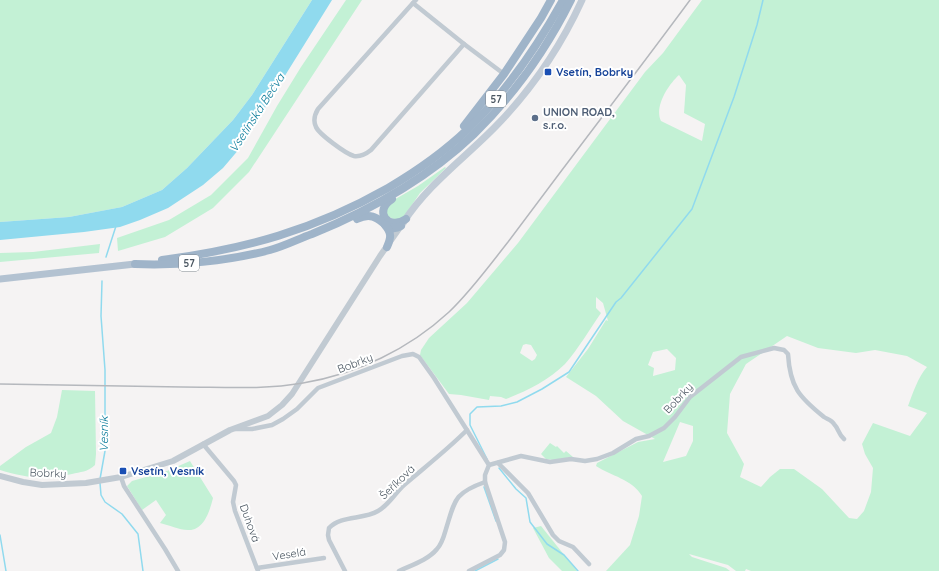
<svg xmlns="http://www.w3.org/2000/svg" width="939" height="571" viewBox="0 0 939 571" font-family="Quicksand,sans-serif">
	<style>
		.green { fill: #c3f1d5; fill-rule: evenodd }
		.water { fill: #90daee }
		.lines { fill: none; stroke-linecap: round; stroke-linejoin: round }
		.stream { stroke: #90daee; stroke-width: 1.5 }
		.minor { stroke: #c1cad2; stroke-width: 4.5 }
		.tertiary { stroke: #c1cad2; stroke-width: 6 }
		.secondary { stroke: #c1cbd6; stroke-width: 7 }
		.primary { stroke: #b3c2d1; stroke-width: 7 }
		.trunk { stroke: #9fb4c9; stroke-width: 8 }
		.rail { stroke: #b5b8bd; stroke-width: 1.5 }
		.transit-dot { fill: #1a4fb4; stroke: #fff; stroke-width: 1.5 }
		.service-dot { fill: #5c6f8a; stroke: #fff; stroke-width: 1.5 }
		.labels { text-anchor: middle; stroke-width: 4; stroke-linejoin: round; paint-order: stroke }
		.shield { fill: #fff; stroke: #808990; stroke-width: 1 }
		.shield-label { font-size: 10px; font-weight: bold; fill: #4a5661 }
		.transit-label { font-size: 11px; font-weight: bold; fill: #164399; stroke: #fff; text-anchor: start }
		.service-label { font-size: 11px; font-weight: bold; fill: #4e5e75; stroke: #fff; text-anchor: start }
		.street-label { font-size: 11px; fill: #4a5661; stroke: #fff }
		.water-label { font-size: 12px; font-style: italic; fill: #0c7c9b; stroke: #fff }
	</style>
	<rect width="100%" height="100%" fill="#f5f3f3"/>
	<g class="green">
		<polygon points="0,0 312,0 252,95 233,120 187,168 162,190 122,207 69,217 0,222"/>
		<polygon points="346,0 362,0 249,172 213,208 165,237 118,251 117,238 169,220 211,195 248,158 277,106 301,67"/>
		<path d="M702,0h237v571h-188l-5,-2 -1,2h-9l-8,-6 -39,-11 3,3 34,11 4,3h-124l24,-26 9,-29 3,-20c-10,-17 -31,-20 -46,-30l1,-3 41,-21 17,-3 -32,-18 -27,-25 -30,-19 22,-28 18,-29 2,1 -5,-18 -7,-6v11l5,5c-12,17 -22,35 -36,51 -16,16 -38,27 -59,35l-5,-2 -11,-1 -1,4 -28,-5 -12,-1 -29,-39 1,-5 8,-12 38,-35 51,-60 127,-171 18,-19zM679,75l7,10 -2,28 21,11 -3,17 -41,-20c-7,-14 7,-36 18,-46zM787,336l31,12 38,5 19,-3 32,6 20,11c-9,10 -14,26 -19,39l19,7 -17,23 -37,-13 -11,21 3,10 8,14 -2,24 -7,19 -7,8 -8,-1 -27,-29 -28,-20h-14l-10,8 -9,10 -21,-10 4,-13 -17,-31 3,-39 16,-30zM526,344l5,1 6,10 -2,4 -3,2 -12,-8 3,-8zM667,349l9,9 -1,12 -22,6 1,-8 -6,-3 5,-13zM680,422l13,4v15l-7,15 -23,6z"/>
		<polygon points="445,167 446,168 420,193 403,218 398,221 387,216 387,208 392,201 418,186"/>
		<polygon points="100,244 99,253 0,262 0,253 33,252"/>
		<path d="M62,390l33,1 1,63 -1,11c-7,7 -15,7 -23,9 -27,6 -46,4 -72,-4v-4l26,-19 25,-14 6,-16z"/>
		<polygon points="550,443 556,447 557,446 564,453 566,451 573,457 553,460 546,459 541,454"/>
		<path d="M190,461l23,37c-3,12 -9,33 -25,32 -9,0 -19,-5 -28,-7l6,-8 -10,-15 -14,10 -15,-24 5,-5 35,-10z"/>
		<polygon points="541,526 577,571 562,571 549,558 533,528"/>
	</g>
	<polygon class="water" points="312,0 332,0 240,148 223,168 203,185 168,208 140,220 120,227 84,232 0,240 0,222 69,217 122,207 162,190 187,168 233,120 252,95"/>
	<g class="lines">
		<g class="stream">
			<polyline points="106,257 116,226"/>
			<polyline points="487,459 470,425 470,414 477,407 501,406 517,402 542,389 569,372 616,302 621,298 692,209 734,97 757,25 763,0"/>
			<polyline points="499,468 516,489 526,498 530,522 547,544 564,555 578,571"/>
			<polyline points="100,479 105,451 105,370 101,316 102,281"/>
			<polyline points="100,483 101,495 105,502 122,514 138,534 143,571"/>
			<polyline points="484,487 496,521"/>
			<polyline points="0,535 6,571"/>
			<polyline points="475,571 498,559"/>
		</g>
		<g class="minor">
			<polyline points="416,0 413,3 464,44 504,74"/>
			<path d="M413,3l-95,106c-3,5 -5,12 -2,18 3,7 30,27 38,29 7,1 12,-2 17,-6l93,-106"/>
			<polyline points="235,429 252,429 272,425 283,419 297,409 318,388 402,356 413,354 419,357 434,378 489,465 485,475 485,482 505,542 504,550 500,555 469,571"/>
			<polyline points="203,444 234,481 236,485 233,502 235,511 258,571"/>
			<polyline points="498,463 528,493 553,535 559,541 573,547 589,564"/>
			<path d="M489,465l32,-9 29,6 21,-3 14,2 12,-2 16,-6 23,-14 13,-3 15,-8 11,-11 15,-20 51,-40 33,-9 10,2 4,4c2,33 11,43 36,63 3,2 8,3 10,7 5,5 4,10 10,15"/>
			<polyline points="121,477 124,486 165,549 178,571"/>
			<polyline points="257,568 324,558"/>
			<path d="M345,571l-16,-31 -1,-5 1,-7c12,-13 34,-8 49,-17 11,-6 17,-18 26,-26 21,-18 43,-35 63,-55"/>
			<path d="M399,571c13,-6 29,-11 38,-22 5,-5 7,-13 9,-20 9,-29 8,-36 39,-47"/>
		</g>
		<polyline class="tertiary" points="0,476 23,482 42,485 86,483 121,477 173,461 230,430 268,416 282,405 292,394 380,256 401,226"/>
		<path class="secondary" d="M403,223c25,-39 62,-65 93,-97 36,-37 65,-80 86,-126"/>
		<polyline class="primary" points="0,279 135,264"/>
		<g class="trunk">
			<polyline points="464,126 504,74 541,18 551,0"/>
			<path d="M392,199c-19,12 -4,32 14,20"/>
			<path d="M357,219c25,-12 26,17 44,7"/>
			<path d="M385,225c7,8 6,13 2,22"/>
			<path d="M162,260c84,-11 152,-30 226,-72 29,-17 56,-36 80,-59 39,-38 69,-82 95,-129"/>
			<path d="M135,264c42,2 94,-3 135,-14 15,-4 28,-11 42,-16 59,-24 116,-56 162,-100 40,-39 72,-84 97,-134"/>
		</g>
		<path class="rail" d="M0,384c61,1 121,2 182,3 40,0 81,3 121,-4 54,-9 106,-34 146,-71 22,-21 40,-46 59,-70 18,-24 36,-48 54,-72 43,-57 86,-113 128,-170"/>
	</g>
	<g class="transit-dot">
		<rect x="544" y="68" width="8" height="8" rx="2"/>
		<rect x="119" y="467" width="8" height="8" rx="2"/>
	</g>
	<circle class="service-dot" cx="535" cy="118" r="4"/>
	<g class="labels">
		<g class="shield">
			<rect x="486" y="91" width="20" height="16" rx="3"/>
			<rect x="179" y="255" width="20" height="16" rx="3"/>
		</g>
		<g class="shield-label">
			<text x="496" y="103">57</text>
			<text x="189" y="267">57</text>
		</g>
		<g class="transit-label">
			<text x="556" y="76">Vsetín, Bobrky</text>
			<text x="131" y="475">Vsetín, Vesník</text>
		</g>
		<g class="service-label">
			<text x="543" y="116">UNION ROAD,<tspan x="543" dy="13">s.r.o.</tspan></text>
		</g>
		<g class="street-label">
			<text transform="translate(355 363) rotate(-21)" y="4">Bobrky</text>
			<text transform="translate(678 398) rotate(-47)" y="4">Bobrky</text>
			<text transform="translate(48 473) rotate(2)" y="4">Bobrky</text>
			<text transform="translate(397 482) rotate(-44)" y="4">Šeříková</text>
			<text transform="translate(250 523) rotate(70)" y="4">Duhová</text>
			<text transform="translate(289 554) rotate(-9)" y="4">Veselá</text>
		</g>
		<g class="water-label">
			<text transform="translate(257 113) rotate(-57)" y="4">Vsetínská Bečva</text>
			<text transform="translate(104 434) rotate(-90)" y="4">Vesník</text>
		</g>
	</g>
</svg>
